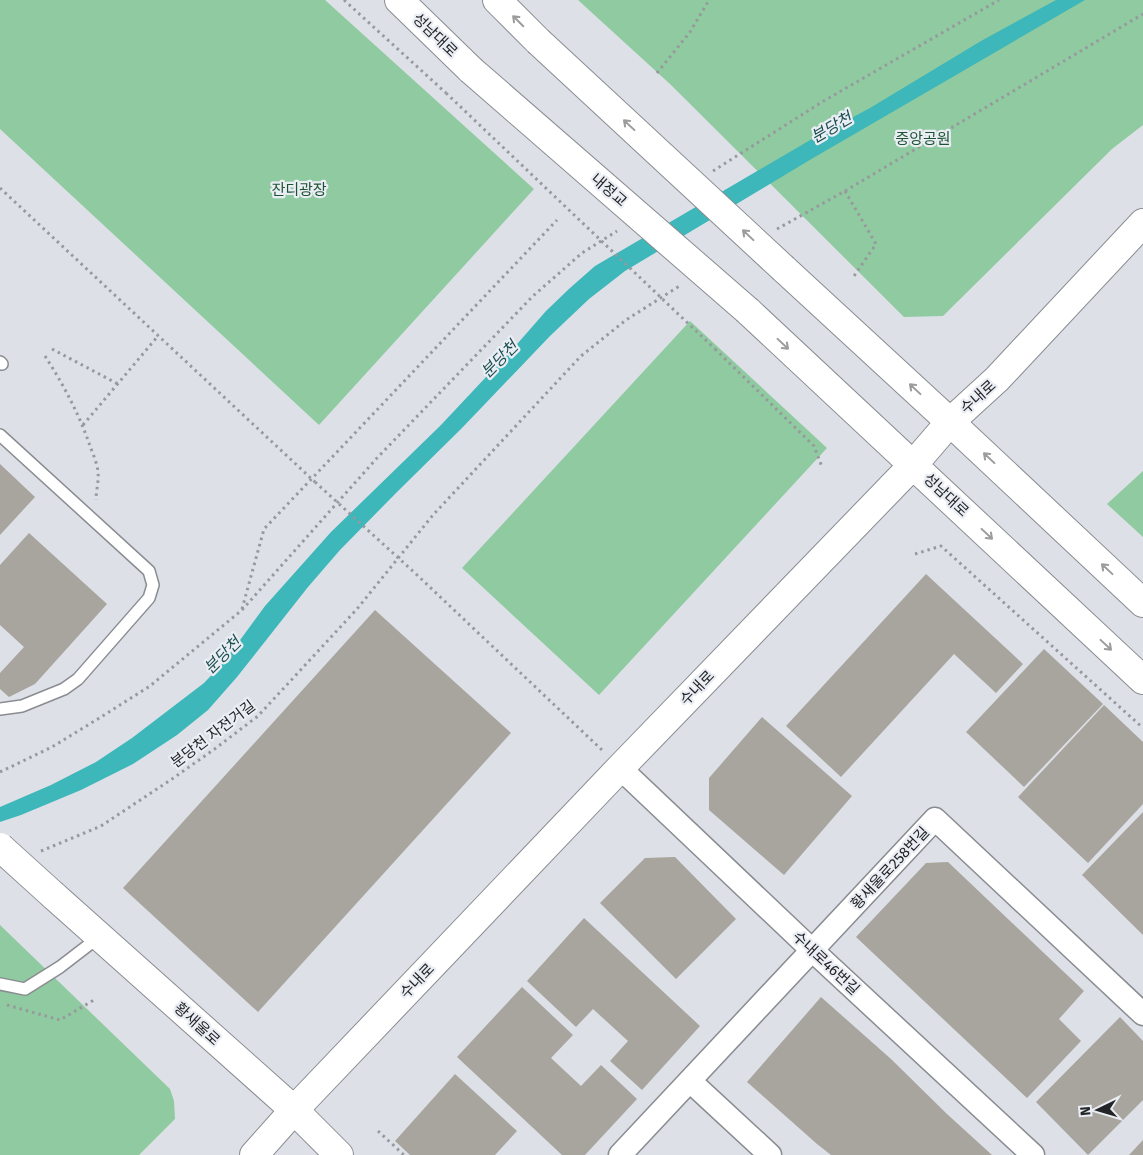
<svg xmlns="http://www.w3.org/2000/svg" width="1143" height="1155" viewBox="0 0 1143 1155" font-family="'Fira Sans','Noto Sans KR',sans-serif">
	<style>
		.green { fill: #90caa0 }
		.water { fill: #3db7ba }
		.building { fill: #a8a49e }
		.lines { fill: none; stroke-linecap: round; stroke-linejoin: round }
		.lane-casing { stroke: #898c91; stroke-width: 14 }
		.street-casing { stroke: #898c91; stroke-width: 25 }
		.secondary-casing { stroke: #898c91; stroke-width: 30 }
		.primary-casing { stroke: #898c91; stroke-width: 30 }
		.path { stroke: #96999d; stroke-width: 3; stroke-dasharray: 2.5 4; stroke-linecap: butt }
		.lane { stroke: #fff; stroke-width: 11 }
		.street { stroke: #fff; stroke-width: 22 }
		.secondary { stroke: #fff; stroke-width: 28 }
		.primary { stroke: #fff; stroke-width: 28 }
		.secondary-bridge-casing { stroke: #898c91; stroke-width: 30; stroke-linecap: butt }
		.primary-bridge-casing { stroke: #898c91; stroke-width: 30; stroke-linecap: butt }
		.path-bridge { stroke: #96999d; stroke-width: 3; stroke-dasharray: 2.5 4; stroke-linecap: butt }
		.secondary-bridge { stroke: #fff; stroke-width: 28 }
		.primary-bridge { stroke: #fff; stroke-width: 28 }
		.oneway { stroke: #9c9c9d }
		.labels { text-anchor: middle; stroke-width: 4.5; stroke-linejoin: round; paint-order: stroke }
		.street-label { font-size: 15px; fill: #222426; stroke: #eaeef4 }
		.park-label { font-size: 15px; fill: #1d5331; stroke: #eaeef4 }
		.water-label { font-size: 16px; font-style: italic; fill: #1a4e4f; stroke: #eaeef4 }
	</style>
	<rect width="100%" height="100%" fill="#dde1e7"/>
	<g class="green">
		<polygon points="0,0 325,0 534,189 319,425 0,129"/>
		<polygon points="578,0 1143,0 1143,125 1112,149 943,316 904,317 670,84"/>
		<polygon points="690,321 827,448 599,695 462,568"/>
		<polygon points="1143,471 1143,537 1107,504"/>
		<polygon points="0,925 170,1089 174,1101 175,1119 139,1155 0,1155"/>
	</g>
	<polygon class="water" points="1056,0 1085,0 808,161 625,271 589,299 550,336 462,428 396,493 340,550 308,587 237,677 208,710 177,735 133,764 81,790 21,815 0,822 0,807 51,785 96,762 132,738 204,683 224,662 265,606 331,532 440,426 518,343 546,311 570,288 595,266 812,139 870,108 981,41"/>
	<g class="building">
		<polygon points="0,464 35,497 0,535"/>
		<polygon points="29,533 107,604 35,684 9,697 0,689 0,673 24,647 0,625 0,565"/>
		<polygon points="926,574 1023,664 996,693 954,654 841,777 786,726"/>
		<polygon points="375,610 511,733 258,1012 123,888"/>
		<polygon points="1044,649 1103,704 1024,787 966,732"/>
		<polygon points="1104,705 1143,742 1143,804 1088,863 1018,797"/>
		<polygon points="762,717 852,796 784,875 709,810 709,778"/>
		<polygon points="1143,812 1143,935 1082,875"/>
		<polygon points="675,857 736,919 676,979 600,903 645,858"/>
		<polygon points="948,862 1084,991 1059,1019 1081,1041 1027,1098 856,937 926,863"/>
		<polygon points="584,918 700,1026 642,1090 610,1061 628,1041 593,1009 576,1027 527,981"/>
		<polygon points="522,987 573,1035 551,1058 581,1086 601,1065 637,1099 585,1155 562,1155 457,1057"/>
		<polygon points="821,997 891,1059 947,1114 992,1155 831,1155 817,1144 747,1082"/>
		<polygon points="1120,1017 1143,1041 1143,1100 1088,1155 1036,1102"/>
		<polygon points="455,1074 517,1131 495,1155 410,1155 395,1141"/>
		<polygon points="1143,1140 1143,1155 1129,1155"/>
	</g>
	<g class="lines">
		<defs>
			<g id="lane">
				<polyline points="0,362 2,364"/>
				<polyline points="0,435 149,571 153,585 149,598 78,679 64,689 22,706 0,709"/>
				<polyline points="0,984 25,989 60,967 99,937"/>
			</g>
			<g id="street">
				<polyline points="620,768 813,951 1033,1155"/>
				<polyline points="690,1081 770,1155"/>
				<polyline points="620,1155 935,819 1143,1014"/>
			</g>
			<g id="secondary">
				<polyline points="53,895 294,1110 339,1155"/>
				<polyline points="254,1155 294,1110 620,768 913,465 950,422 997,379 1143,223"/>
			</g>
			<g id="primary">
				<polyline points="399,0 471,70"/>
				<polyline points="497,0 538,41"/>
				<polyline points="784,269 950,422 1143,603"/>
				<polyline points="748,311 1143,680"/>
			</g>
		</defs>
		<use href="#lane" class="lane-casing"/>
		<use href="#street" class="street-casing"/>
		<use href="#secondary" class="secondary-casing"/>
		<use href="#primary" class="primary-casing"/>
		<g class="path">
			<polyline points="344,0 446,93"/>
			<polyline points="657,73 690,32 709,0"/>
			<polyline points="713,171 822,102 999,0"/>
			<polyline points="0,188 315,482"/>
			<polyline points="845,191 876,244 854,276"/>
			<polyline points="777,229 845,191 1143,14"/>
			<polyline points="52,349 118,384"/>
			<polyline points="715,349 814,446 822,467"/>
			<path d="M45,356c18,28 33,56 44,87 3,9 8,19 9,29 1,9 -2,19 -2,28"/>
			<polyline points="83,425 158,336"/>
			<polyline points="915,554 941,546 1143,728"/>
			<polyline points="416,574 602,750"/>
			<polyline points="242,609 264,529 557,220"/>
			<polyline points="0,772 52,747 101,717 150,686 242,610 377,458 533,296 582,253 617,231"/>
			<polyline points="41,851 101,826 172,779 216,748 258,716 357,609 433,515 581,356 626,320 681,285"/>
			<polyline points="7,1005 60,1020 94,1000"/>
			<polyline points="378,1131 404,1155"/>
		</g>
		<use href="#lane" class="lane"/>
		<use href="#street" class="street"/>
		<use href="#secondary" class="secondary"/>
		<use href="#primary" class="primary"/>
		<defs>
			<polyline id="secondary-bridge" points="0,847 53,895"/>
			<g id="primary-bridge">
				<polyline points="538,41 784,269"/>
				<polyline points="471,70 748,311"/>
			</g>
		</defs>
		<use href="#secondary-bridge" class="secondary-bridge-casing"/>
		<use href="#primary-bridge" class="primary-bridge-casing"/>
		<g class="path-bridge">
			<polyline points="446,93 715,349"/>
			<polyline points="315,482 416,574"/>
		</g>
		<use href="#secondary-bridge" class="secondary-bridge"/>
		<use href="#primary-bridge" class="primary-bridge"/>
	</g>
	<defs><path id="oneway-shaft" d="M-6 0H5M1.5-3L5.5 0L1.5 3" fill="none" stroke-width="1.6" stroke-linecap="round" stroke-linejoin="round" transform="scale(1.25)"/></defs>
	<g class="oneway">
		<use href="#oneway-shaft" transform="translate(518 21) rotate(-135)"/>
		<use href="#oneway-shaft" transform="translate(629 125) rotate(-137)"/>
		<use href="#oneway-shaft" transform="translate(748 235) rotate(-137)"/>
		<use href="#oneway-shaft" transform="translate(783 344) rotate(43)"/>
		<use href="#oneway-shaft" transform="translate(915 389) rotate(-137)"/>
		<use href="#oneway-shaft" transform="translate(989 458) rotate(-137)"/>
		<use href="#oneway-shaft" transform="translate(987 534) rotate(43)"/>
		<use href="#oneway-shaft" transform="translate(1107 569) rotate(-137)"/>
		<use href="#oneway-shaft" transform="translate(1106 645) rotate(43)"/>
	</g>
	<g class="labels">
		<g class="street-label">
			<text transform="translate(435 35) rotate(44)" y="5">성남대로</text>
			<text transform="translate(609 190) rotate(41)" y="5">내정교</text>
			<text transform="translate(978 397) rotate(-42)" y="5">수내로</text>
			<text transform="translate(946 495) rotate(43)" y="5">성남대로</text>
			<text transform="translate(697 688) rotate(-46)" y="5">수내로</text>
			<text transform="translate(213 734) rotate(-37)" y="5">분당천 자전거길</text>
			<text transform="translate(890 868) rotate(-47)" y="5">황새울로258번길</text>
			<text transform="translate(826 963) rotate(43)" y="5">수내로46번길</text>
			<text transform="translate(417 981) rotate(-46)" y="5">수내로</text>
			<text transform="translate(197 1024) rotate(42)" y="5">황새울로</text>
		</g>
		<g class="park-label">
			<text x="923" y="144">중앙공원</text>
			<text x="299" y="195">잔디광장</text>
		</g>
		<g class="water-label">
			<text transform="translate(831 127) rotate(-30)" y="6">분당천</text>
			<text transform="translate(499 359) rotate(-45)" y="6">분당천</text>
			<text transform="translate(222 655) rotate(-45)" y="6">분당천</text>
		</g>
	</g>
	<g transform="translate(1098 1110) rotate(265)" stroke="#eaeef4" stroke-width="4" paint-order="stroke">
	<path d="M0-4L9 19L0 12L-9 19Z" fill="#222426"/>
	<text y="-8" font-size="14" font-weight="bold" text-anchor="middle" fill="#222426">N</text>
	</g>
</svg>
